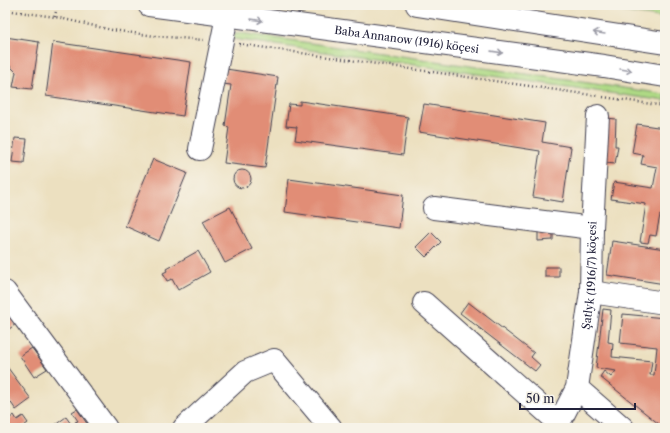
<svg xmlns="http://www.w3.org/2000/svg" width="670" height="433" viewBox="0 0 670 433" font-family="'Libre Caslon Text',serif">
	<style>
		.green { fill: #aed984; stroke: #687e60 }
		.building { fill: #e18d76 }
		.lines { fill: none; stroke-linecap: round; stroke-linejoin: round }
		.minor-casing { stroke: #403e4f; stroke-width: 24 }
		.major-casing { stroke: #403e4f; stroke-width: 24 }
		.path { stroke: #403e4f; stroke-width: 2.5; stroke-dasharray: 1 3; stroke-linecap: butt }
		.minor { stroke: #fff; stroke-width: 22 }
		.major { stroke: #fff; stroke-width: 22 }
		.oneway { stroke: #9c9ca7 }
		.labels { text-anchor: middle; stroke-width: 4; stroke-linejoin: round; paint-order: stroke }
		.street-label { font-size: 11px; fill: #22223b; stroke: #f7f3e8 }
	</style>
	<rect width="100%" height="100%" fill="#f7f3e8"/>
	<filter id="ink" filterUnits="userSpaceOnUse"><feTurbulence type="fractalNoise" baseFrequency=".025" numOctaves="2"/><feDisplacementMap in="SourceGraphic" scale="8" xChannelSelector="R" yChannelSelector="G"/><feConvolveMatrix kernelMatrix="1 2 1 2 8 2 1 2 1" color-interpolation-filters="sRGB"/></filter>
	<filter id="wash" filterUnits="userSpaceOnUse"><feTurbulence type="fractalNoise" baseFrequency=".012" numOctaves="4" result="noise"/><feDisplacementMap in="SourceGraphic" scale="16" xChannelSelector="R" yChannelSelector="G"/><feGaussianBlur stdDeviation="0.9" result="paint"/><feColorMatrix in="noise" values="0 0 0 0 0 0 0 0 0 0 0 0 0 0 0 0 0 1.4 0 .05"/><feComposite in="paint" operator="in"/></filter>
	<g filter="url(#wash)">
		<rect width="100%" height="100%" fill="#ece0c0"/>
		<g class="green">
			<polygon points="577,5 626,5 665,11 665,18"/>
			<polygon points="241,33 665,94 665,101 233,39 235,34"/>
		</g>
		<g id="blocks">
			<g class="building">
				<polygon points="5,37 39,42 32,89 13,87 16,72 5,61"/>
				<polygon points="53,42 191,62 183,116 46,96"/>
				<polygon points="226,69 278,77 265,168 224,163 229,127 225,126 231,85 223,84"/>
				<polygon points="300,101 408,117 403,155 295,140 297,127 286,126 289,104 300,105"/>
				<polygon points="424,104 545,123 542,142 571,147 563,202 533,197 540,151 419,132"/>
				<polygon points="607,118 616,119 615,146 618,146 615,164 606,163"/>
				<polygon points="637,124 664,128 663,130 665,131 665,215 660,215 656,236 650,235 648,243 640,242 646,204 611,199 614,182 653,188 657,167 641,164 643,155 632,153"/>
				<polygon points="15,138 27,139 24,163 12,162"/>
				<polygon points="153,159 187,173 159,241 125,226"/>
				<circle cx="242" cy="179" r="9"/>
				<polygon points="289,179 403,195 399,228 285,212"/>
				<polygon points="230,207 252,249 225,263 203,221"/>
				<polygon points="553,225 553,240 538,241 538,226"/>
				<polygon points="431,232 441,242 426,257 416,247"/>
				<polygon points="612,241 665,249 665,284 607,275"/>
				<polygon points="198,251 210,272 178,290 172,279 167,281 163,273 167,271 166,269"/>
				<rect x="545" y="267" width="14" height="10"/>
				<polygon points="468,302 534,353 531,357 540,365 535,371 460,313"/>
				<polygon points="5,308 16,324 5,332"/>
				<polygon points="603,309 611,310 608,342 613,343 612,357 652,361 650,375 654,375 657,347 620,343 623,314 665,318 665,427 664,428 600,377 604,371 611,377 616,371 596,368"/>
				<polygon points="32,348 47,369 34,377 20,356"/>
				<polygon points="5,364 31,399 16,410 5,394"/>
				<polygon points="77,409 90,428 80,428 75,422 78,421 72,412"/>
				<polygon points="14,415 17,420 23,416 28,423 21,428 5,428 5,422"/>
				<polygon points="66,417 71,424 65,428 51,428"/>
			</g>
		</g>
	</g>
	<g filter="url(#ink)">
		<use href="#blocks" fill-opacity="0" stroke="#403e4f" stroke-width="1"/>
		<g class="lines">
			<defs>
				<g id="minor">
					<polyline points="200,149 227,16"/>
					<polyline points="434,208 592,228"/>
					<polyline points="5,292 106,428"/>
					<polyline points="591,292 665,303"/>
					<polyline points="424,303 559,423"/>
					<polyline points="577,388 623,428"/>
					<polyline points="184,428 245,372 274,360 331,428"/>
					<path id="s1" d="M554,428l5,-5 18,-35 14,-96 1,-64 6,-112"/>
				</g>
				<g id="major">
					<path id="s2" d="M149,5l455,61 61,10"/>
					<polyline points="417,5 665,43"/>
				</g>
			</defs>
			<use href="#minor" class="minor-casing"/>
			<use href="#major" class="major-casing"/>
			<g class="path">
				<polyline points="652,5 665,7"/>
				<polyline points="5,10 55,17 112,30 155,36 204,40"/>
				<polyline points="55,17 57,5"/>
				<polyline points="239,44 598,96"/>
				<polyline points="603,97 665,106"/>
			</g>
			<use href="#minor" class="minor"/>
			<use href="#major" class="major"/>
		</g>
		<defs><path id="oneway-shaft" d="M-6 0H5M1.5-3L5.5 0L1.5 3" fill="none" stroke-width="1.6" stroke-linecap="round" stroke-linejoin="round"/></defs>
		<g class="oneway">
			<use href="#oneway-shaft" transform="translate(257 20) rotate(8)"/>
			<use href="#oneway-shaft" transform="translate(599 33) rotate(-171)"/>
			<use href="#oneway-shaft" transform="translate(497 52) rotate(8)"/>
			<use href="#oneway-shaft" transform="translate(626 70) rotate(9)"/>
		</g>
	</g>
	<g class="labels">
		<g class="street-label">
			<text dy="4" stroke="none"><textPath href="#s2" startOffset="260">Baba Annanow (1916) köçesi</textPath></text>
			<text dy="4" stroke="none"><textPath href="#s1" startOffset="160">Şatlyk (1916/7) köçesi</textPath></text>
		</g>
	</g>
	<rect width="670" height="433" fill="none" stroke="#f7f3e8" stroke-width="20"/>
	<path d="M520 403v6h115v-6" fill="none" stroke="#22223b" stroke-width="2"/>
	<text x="526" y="403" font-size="12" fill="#22223b" stroke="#f7f3e8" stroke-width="3" paint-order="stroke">50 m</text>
</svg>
